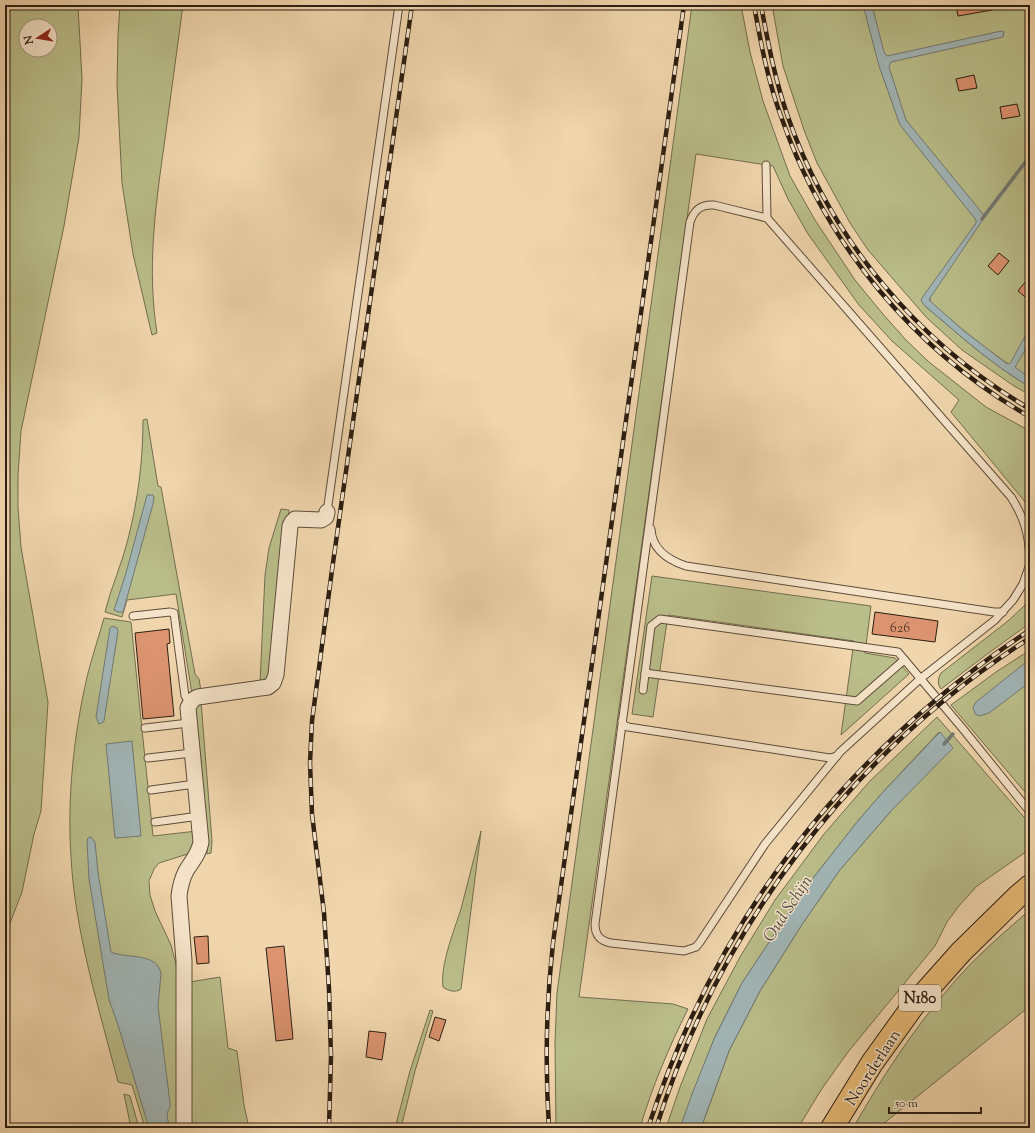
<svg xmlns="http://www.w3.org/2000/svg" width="1035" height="1133" viewBox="0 0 1035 1133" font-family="'Sorts Mill Goudy',serif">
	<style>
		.green { fill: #babe8a; stroke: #736e4e; fill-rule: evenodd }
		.water { fill: #a1b6b7; stroke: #727975 }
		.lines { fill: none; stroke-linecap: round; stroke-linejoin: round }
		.stream { stroke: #727975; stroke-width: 3.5 }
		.building { fill: #dc9370; stroke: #2c1e11 }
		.lane-casing { stroke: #5d4c38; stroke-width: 9 }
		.street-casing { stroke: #5d4c38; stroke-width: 17 }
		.primary-casing { stroke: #2c1e11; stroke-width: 24 }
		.lane { stroke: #f6e4ca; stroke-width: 7 }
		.street { stroke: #f6e4ca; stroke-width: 15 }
		.primary { stroke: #e8bb76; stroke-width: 22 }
		.rail-casing { stroke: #2c1e11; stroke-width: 4.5 }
		.rail { stroke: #f6e4ca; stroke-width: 3; stroke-dasharray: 9; stroke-linecap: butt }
		.labels { text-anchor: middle; stroke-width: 3; stroke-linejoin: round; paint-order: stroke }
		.number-label { font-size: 14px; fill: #583b29 }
		.shield { fill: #f6e4ca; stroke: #695948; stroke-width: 1 }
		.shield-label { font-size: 15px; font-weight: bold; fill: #2c1e11 }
		.street-label { font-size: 16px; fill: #2c1e11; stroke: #f6e4ca }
		.water-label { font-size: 17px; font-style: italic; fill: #4f4c43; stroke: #f6e4ca }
	</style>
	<rect width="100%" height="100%" fill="#f1d6ad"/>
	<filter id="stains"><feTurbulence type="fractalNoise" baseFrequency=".005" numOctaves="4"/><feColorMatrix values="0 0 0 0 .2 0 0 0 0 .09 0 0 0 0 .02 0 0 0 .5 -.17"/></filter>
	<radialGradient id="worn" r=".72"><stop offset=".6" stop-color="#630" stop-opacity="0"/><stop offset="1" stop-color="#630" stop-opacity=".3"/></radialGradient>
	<g class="green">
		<path d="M5,5h73l4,74 -3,58 -15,89 -43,205 -3,44v33l3,39 27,155 -7,109 -7,23 -12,58 -17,44zM26,26h24v24h-24z"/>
		<path d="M120,5h63c-6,47 -13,94 -19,141 -9,63 -17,124 -7,187l-5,2 -19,-81 -11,-71 -5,-98 1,-50z"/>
		<path d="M692,5h49l9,47 13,49 27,75 25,44 40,60 27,33 24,27 23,22 57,45 44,24v77l-79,-96 8,-12 -67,-59 -33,-36 -51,-71 -20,-35 -15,-33 -77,-12 -117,843 94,7 15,5c-19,38 -36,78 -48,119h-84l-1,-86 2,-49z"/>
		<path d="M772,5h258v373c-36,-22 -68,-48 -100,-76v-4l-6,7c34,29 67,59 106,82v8l-16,-9 -52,-36 -36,-33 -58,-67 -18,-27 -33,-60 -13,-33 -21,-64z"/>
		<path d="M147,419l11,67 3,1 34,187 4,5 2,12 -9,3 -16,-100 -49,6 -5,17 -17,-5c6,-25 17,-48 23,-73 10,-39 15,-79 15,-119z"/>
		<polygon points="281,509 289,510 271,671 268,677 260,683 265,575 269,548"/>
		<polygon points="652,576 871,606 865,653 895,658 909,674 841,735 854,641 668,615 653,717 632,714"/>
		<path d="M1030,597v26l-44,32 -45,34c-4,-5 -3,-11 0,-16l67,-52 17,-16z"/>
		<path d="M104,618l27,4 22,214 44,-5 -6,22 -32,10 -5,6 -5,12 1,14 5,16 16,34 8,31 -1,152h-33l-13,-43 -14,-3c-19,-74 -43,-149 -47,-225 -4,-61 3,-125 17,-184 5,-19 11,-37 16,-55z"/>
		<polygon points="1030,650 1030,798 951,705 996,672"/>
		<polygon points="201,701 212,841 211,853 207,854 207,833 195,711"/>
		<polygon points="937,717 1030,824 1030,849 977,886 958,907 947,922 935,946 848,1052 821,1090 798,1128 701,1128 729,1051 760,991 801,926 839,871 891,811 939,732 883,792 857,822 803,891 742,983 714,1039 681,1128 666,1128 680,1087 707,1019 740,957 775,900 824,834 869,782"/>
		<path d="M481,831l-20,158c-5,4 -13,2 -18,-2 -3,-22 11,-56 18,-78 7,-26 13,-52 20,-78z"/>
		<path d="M1030,910v96l-152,122h-25c28,-49 59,-97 96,-140 24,-29 53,-54 81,-78z"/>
		<polygon points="220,977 228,1048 237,1051 244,1105 249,1128 189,1128 190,982"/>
		<polygon points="430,1010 433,1011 415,1071 401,1128 395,1128 410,1071"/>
		<polygon points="124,1094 130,1096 139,1128 131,1128"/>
	</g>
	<g class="water">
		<path d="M863,5h9l12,47 3,4 114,-25 3,1 -1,5 -112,25 -2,5 17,53 77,94 1,4 -54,80 -1,2 35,31 42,32 3,1 2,-2 19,-35v15l-15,25 15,11v9c-39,-23 -72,-53 -106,-82l-3,-5 3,-5 52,-72v-3l-76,-95 -21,-59z"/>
		<polygon points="147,495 153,495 154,497 153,504 123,612 118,612 114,610 126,573"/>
		<polygon points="112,626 117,628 118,631 104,721 102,723 99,724 96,717 110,628"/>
		<polygon points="1030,659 1030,682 989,713 980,716 975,714 973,707 976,702"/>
		<polygon points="940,732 953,748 891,811 839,871 801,926 760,991 729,1051 701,1128 680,1128 692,1094 714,1039 742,983 803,891 857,822 883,792"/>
		<polygon points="132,741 141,836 115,838 106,744"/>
		<path d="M91,837l4,5 3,31 13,79c15,7 47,0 50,22l-3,32 12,97v5c-5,5 -2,13 0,20h-21l-32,-106 -8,-22 -20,-121 -2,-38 1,-3z"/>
		<polygon points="195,1123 207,1124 211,1128 194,1128"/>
	</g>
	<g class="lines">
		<g class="stream">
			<polyline points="982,219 1030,156"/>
			<polyline points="944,744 953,734"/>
		</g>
	</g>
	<g class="building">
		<polygon points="956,5 992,5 992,10 958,16"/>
		<polygon points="974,75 977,88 959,91 956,79"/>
		<polygon points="1017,104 1020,116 1002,119 1000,107"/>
		<polygon points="999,253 1009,261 998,275 988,266"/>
		<polygon points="1030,276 1030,301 1018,291"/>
		<polygon points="875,612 938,621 935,642 872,634"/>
		<polygon points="169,629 170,643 167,644 174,716 143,719 135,633"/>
		<polygon points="208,936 209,963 197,964 194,937"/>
		<polygon points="284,946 293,1039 276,1041 266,948"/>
		<polygon points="435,1017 446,1020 439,1041 429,1037"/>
		<polygon points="369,1031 386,1033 382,1060 366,1057"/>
	</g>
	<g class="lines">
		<defs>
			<g id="lane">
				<polyline points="766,165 767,218"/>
				<polyline points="327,512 399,5"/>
				<path d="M651,529c1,21 17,31 35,37l308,46h9"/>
				<path d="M1030,561c-1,-26 -5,-42 -19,-64l-244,-279 -53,-13c-13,-1 -20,5 -24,17l-95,702c0,11 5,17 16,19l73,8 12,-4 4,-5 65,-98 75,-92 80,-73 75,-59 18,-20 10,-16 7,-20"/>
				<polyline points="133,616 170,612 174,613 185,696 191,703"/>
				<polyline points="645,673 857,701 904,660"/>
				<polyline points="643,690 651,626 660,619 898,652 963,729 1030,812"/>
				<polyline points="622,721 624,725 628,727 830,758 837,756"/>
				<polyline points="145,728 189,723"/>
				<polyline points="148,758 192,753"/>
				<polyline points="151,790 195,784"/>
				<polyline points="155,822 199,816"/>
			</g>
			<path id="street" d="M184,1128v-167l-5,-65c1,-9 3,-17 7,-25 6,-10 13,-17 15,-29l-13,-134c2,-5 4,-9 10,-11l70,-10 5,-4 3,-8 14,-149 2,-4 3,-3 26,1 5,-3 1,-5"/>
			<polyline id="primary" points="832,1128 872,1063 913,1006 961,952 1017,897 1030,886"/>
		</defs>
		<use href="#lane" class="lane-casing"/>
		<use href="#street" class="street-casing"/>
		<use href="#primary" class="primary-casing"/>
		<use href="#lane" class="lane"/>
		<use href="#street" class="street"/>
		<use href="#primary" class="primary"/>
		<defs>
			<g id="rail">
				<path d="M754,5c7,39 14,77 28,114 44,126 133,232 248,298"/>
				<path d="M761,5c7,38 14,75 27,112 43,123 130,226 242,292"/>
				<polyline points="329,1128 331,1056 329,989 324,913 312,814 310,763 312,721 332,570 412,5"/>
				<path d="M549,1128c-4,-62 -3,-123 4,-185l131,-938"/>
				<path d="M648,1128c69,-211 197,-376 382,-498"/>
				<path d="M656,1128c63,-200 197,-377 374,-490"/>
			</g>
		</defs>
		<use href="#rail" class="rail-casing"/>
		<use href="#rail" class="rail"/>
	</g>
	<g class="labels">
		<g class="number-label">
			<text x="900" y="632">626</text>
		</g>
		<rect class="shield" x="899" y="985" width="42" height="26" rx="3"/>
		<g class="shield-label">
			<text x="920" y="1003">N180</text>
		</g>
		<g class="street-label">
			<text transform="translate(872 1067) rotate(-57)" y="6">Noorderlaan</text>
		</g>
		<g class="water-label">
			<text transform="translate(787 908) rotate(-57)" y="6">Oud Schijn</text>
		</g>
	</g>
	<rect width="1035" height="1133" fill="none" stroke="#f1d6ad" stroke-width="20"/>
	<rect x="6" y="6" width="1023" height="1121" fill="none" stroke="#2c1e11" stroke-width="2"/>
	<rect x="10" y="10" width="1015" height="1113" fill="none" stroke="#2c1e11"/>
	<g transform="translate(38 38) rotate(258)"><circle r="19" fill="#f6e4ca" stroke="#a59580"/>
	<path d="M0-3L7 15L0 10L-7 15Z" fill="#8f2418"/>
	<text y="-6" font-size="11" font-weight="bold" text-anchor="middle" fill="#2c1e11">N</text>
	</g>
	<path d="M889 1107v6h92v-6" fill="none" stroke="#2c1e11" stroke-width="2"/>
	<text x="895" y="1107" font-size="12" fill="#2c1e11" stroke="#f6e4ca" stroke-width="3" paint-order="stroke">50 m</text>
	<rect width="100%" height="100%" filter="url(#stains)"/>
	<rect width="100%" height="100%" fill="url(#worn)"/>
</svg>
